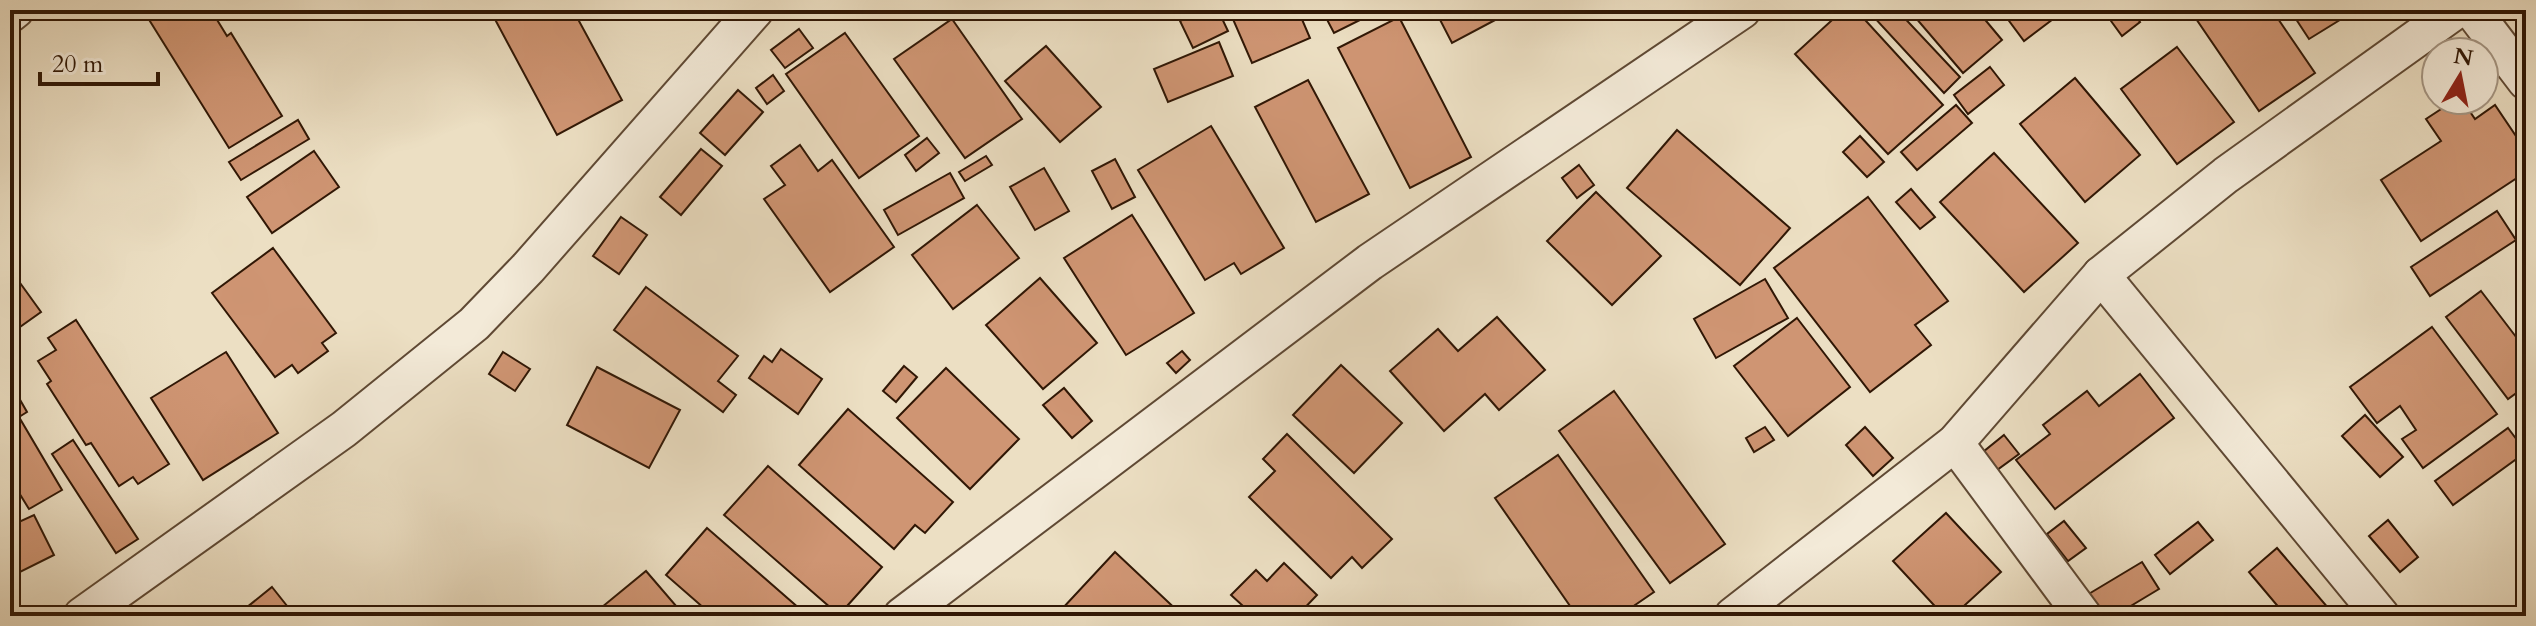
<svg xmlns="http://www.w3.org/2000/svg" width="2536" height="626" viewBox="0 0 2536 626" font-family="Cardo,serif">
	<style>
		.building { fill: #cf9573; stroke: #301705; stroke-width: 2 }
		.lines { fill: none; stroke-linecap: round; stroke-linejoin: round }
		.street-casing { stroke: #5f4934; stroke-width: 40 }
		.street { stroke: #f3ead8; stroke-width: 36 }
	</style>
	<rect width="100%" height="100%" fill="#ecdfc3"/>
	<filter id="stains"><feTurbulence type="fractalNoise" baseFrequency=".0025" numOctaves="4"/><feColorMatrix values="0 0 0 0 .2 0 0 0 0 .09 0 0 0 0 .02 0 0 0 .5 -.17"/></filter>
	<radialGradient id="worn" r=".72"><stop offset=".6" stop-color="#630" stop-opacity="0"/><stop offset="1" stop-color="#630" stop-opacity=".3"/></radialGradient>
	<g class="building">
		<polygon points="143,10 211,10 227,36 231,33 282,116 229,148"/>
		<polygon points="490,10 573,10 622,100 557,135"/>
		<polygon points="1202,10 1218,10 1228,31 1193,48 1180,21"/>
		<polygon points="1229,10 1298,10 1310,38 1252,63"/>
		<polygon points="1322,10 1380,10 1334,33"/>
		<polygon points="1435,10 1492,10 1497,19 1452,43"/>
		<polygon points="1843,10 1856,10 1943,105 1888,154 1795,54"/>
		<polygon points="1877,10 1897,10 1960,77 1944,93 1871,14"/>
		<polygon points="1909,10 1977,10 2002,40 1963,73"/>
		<polygon points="2001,10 2065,10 2024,41"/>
		<polygon points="2124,10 2131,10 2140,22 2122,36 2111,21"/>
		<polygon points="2190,10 2272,10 2315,73 2259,111"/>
		<polygon points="2290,10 2356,10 2309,39"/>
		<polygon points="1399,17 1471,157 1410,188 1338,48"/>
		<polygon points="952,19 1022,119 965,158 894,59"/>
		<polygon points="799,29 813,48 785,68 771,50"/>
		<polygon points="845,33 919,136 859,178 786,74"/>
		<polygon points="1219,42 1233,76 1168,102 1154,69"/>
		<polygon points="1046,46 1101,107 1060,142 1005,81"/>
		<polygon points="2177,47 2234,122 2177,164 2121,89"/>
		<polygon points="1990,67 2004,85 1968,114 1954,95"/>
		<polygon points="773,75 784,91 767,104 756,88"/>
		<polygon points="2075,78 2140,155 2085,202 2020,124"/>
		<polygon points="1308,80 1369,194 1316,222 1255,107"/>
		<polygon points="738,90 763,112 725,155 700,133"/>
		<polygon points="2455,100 2462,100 2475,119 2495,105 2526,151 2526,172 2421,241 2381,180 2441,141 2426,119"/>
		<polygon points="1956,105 1972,123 1917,170 1901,152"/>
		<polygon points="298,120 309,139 241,180 229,162"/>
		<polygon points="1211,126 1284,248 1241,274 1234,263 1205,280 1138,170"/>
		<polygon points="1677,130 1790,228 1740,285 1627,188"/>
		<polygon points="1860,136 1884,162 1867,177 1843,152"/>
		<polygon points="927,138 939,153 916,171 905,155"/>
		<polygon points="800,145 818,171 832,160 894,247 830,292 764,199 785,185 771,166"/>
		<polygon points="701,149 722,166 681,215 660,197"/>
		<polygon points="314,151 339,187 272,233 247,197"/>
		<polygon points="1994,153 2078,243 2024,292 1940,202"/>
		<polygon points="986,156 992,165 965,181 959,172"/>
		<polygon points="1115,159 1135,197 1112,209 1092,171"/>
		<polygon points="1579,165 1594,185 1577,198 1562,178"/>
		<polygon points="1044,168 1069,211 1035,230 1010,187"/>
		<polygon points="950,173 964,198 898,235 884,210"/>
		<polygon points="1911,189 1935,217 1920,229 1896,202"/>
		<polygon points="1596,192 1661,256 1612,305 1547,241"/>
		<polygon points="1868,197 1948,301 1915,325 1931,345 1870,392 1774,268"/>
		<polygon points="977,205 1019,258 953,309 912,255"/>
		<polygon points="2497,211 2516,240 2430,296 2411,267"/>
		<polygon points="1132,215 1194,313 1126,355 1064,258"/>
		<polygon points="621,217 647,235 619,274 593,256"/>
		<polygon points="273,248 336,333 322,343 328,351 298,373 292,365 275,377 212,293"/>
		<polygon points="10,269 41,312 10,334"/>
		<polygon points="1040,278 1097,343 1043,389 986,325"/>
		<polygon points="1765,279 1788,318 1716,358 1694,319"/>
		<polygon points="646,287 738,356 718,381 736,395 723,412 614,330"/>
		<polygon points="2481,291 2526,350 2526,386 2508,399 2446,317"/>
		<polygon points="1497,317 1545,370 1499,410 1485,394 1444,431 1390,371 1438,329 1458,351"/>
		<polygon points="1797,318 1850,387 1788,436 1734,366"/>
		<polygon points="76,320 169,464 138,484 133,477 119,486 91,443 86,445 47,384 51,381 38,361 56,350 48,338"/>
		<polygon points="2432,327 2497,414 2423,468 2402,439 2416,430 2400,406 2377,423 2350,387"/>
		<polygon points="781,349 822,379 798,414 749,378 764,356 772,362"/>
		<polygon points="1182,351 1190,360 1176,373 1167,363"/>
		<polygon points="226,352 278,433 203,480 151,398"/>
		<polygon points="503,352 530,369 515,391 489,374"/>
		<polygon points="1341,365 1402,423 1354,473 1293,415"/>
		<polygon points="904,366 917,377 896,402 883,391"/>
		<polygon points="597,367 680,410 649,468 567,425"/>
		<polygon points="946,368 1019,439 970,489 897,418"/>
		<polygon points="2140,374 2174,418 2055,509 2016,460 2050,434 2043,425 2087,391 2099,406"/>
		<polygon points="11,384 27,412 19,417 62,490 29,509 16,488 10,492"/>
		<polygon points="1064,388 1092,421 1072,438 1043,405"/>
		<polygon points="1614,391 1725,544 1670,583 1559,431"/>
		<polygon points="848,409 953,502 925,533 915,525 894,549 799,465"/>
		<polygon points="2365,415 2403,457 2380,477 2342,436"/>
		<polygon points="1765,427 1774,440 1754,452 1746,438"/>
		<polygon points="1865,427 1893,458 1873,476 1846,445"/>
		<polygon points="2508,428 2526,452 2453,505 2435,481"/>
		<polygon points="1287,434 1392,539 1362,568 1352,557 1331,578 1249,497 1275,471 1263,459"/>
		<polygon points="2004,435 2019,454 1997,470 1983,452"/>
		<polygon points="73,440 138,539 116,553 52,454"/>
		<polygon points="1558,455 1654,592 1619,616 1577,616 1495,498"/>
		<polygon points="768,466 882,567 839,615 724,515"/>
		<polygon points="10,503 19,522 34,515 54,555 10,577"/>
		<polygon points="1946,513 2001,572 1953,616 1944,616 1893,561"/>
		<polygon points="2388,520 2418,557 2400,572 2369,536"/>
		<polygon points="2064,521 2086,548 2068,561 2047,534"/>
		<polygon points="2198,522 2213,540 2170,574 2155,555"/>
		<polygon points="707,528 808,616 713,616 666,575"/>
		<polygon points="2277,548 2335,616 2286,616 2249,572"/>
		<polygon points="1115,552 1183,616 1067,616 1061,610"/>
		<polygon points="2142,562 2159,589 2114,616 2100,616 2087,595"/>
		<polygon points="1284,563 1317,595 1297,616 1233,616 1243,606 1231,595 1256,570 1267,581"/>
		<polygon points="646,571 683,614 610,616 602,607"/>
		<polygon points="272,587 295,616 236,616"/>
	</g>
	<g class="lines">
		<defs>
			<g id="street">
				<polyline points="2472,10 2526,81"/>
				<polyline points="10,14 15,10"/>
				<polyline points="2101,275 2381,616"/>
				<polyline points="1955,443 2083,616"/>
				<polyline points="82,616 344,429 474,324 528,268 755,10"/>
				<polyline points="902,616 1370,262 1742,10"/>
				<polyline points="1733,616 1955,443 2101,275 2226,175 2456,10"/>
			</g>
		</defs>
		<use href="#street" class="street-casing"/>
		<use href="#street" class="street"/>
	</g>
	<rect width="2536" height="626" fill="none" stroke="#ecdfc3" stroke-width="40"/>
	<rect x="12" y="12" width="2512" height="602" fill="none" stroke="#301705" stroke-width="4"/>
	<rect x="20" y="20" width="2496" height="586" fill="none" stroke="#301705" stroke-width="2"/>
	<g transform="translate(2460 76) rotate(10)"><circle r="38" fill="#f3ead8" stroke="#a59684" stroke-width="2"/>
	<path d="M0-6L14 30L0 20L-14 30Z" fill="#8f2418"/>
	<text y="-12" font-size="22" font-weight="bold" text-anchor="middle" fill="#301705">N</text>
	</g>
	<path d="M40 72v12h118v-12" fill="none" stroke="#301705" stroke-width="4"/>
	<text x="52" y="72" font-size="24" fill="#301705" stroke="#f3ead8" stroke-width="6" paint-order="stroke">20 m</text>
	<rect width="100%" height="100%" filter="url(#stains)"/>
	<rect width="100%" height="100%" fill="url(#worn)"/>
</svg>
